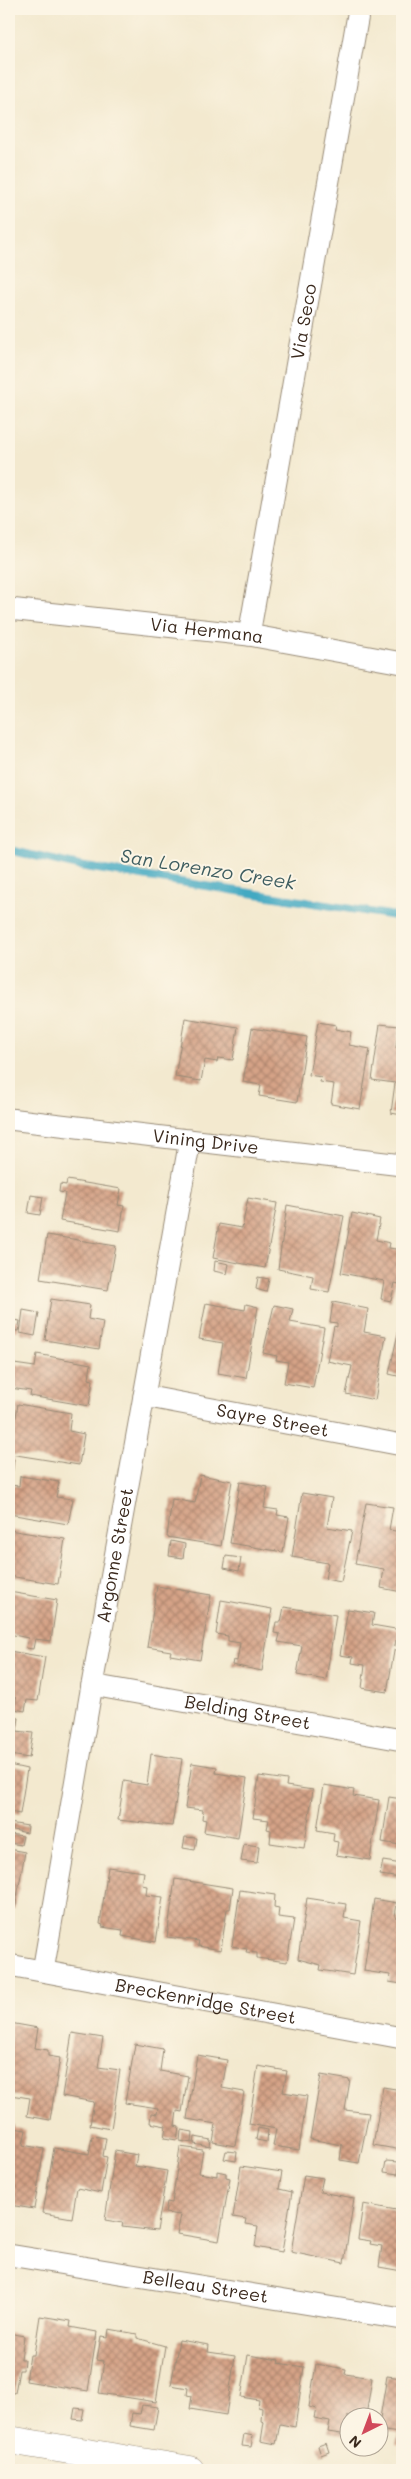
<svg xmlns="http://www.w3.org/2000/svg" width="411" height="2479" viewBox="0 0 411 2479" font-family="Mali,sans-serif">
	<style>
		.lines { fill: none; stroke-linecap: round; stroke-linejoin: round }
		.stream { stroke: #42a9c2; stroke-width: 8 }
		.building { fill: url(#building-cross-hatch) }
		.street-casing { stroke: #978a76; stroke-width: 23 }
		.secondary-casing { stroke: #978a76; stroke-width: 29 }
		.street { stroke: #fff; stroke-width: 21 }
		.secondary { stroke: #fff; stroke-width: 28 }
		.labels { text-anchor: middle; stroke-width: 4; stroke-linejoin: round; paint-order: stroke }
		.street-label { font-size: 18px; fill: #3b2a1e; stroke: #fcf5e5 }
		.water-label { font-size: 19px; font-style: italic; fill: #3e5d60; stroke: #fcf5e5 }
	</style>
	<defs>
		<pattern id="building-cross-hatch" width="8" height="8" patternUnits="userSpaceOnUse" patternTransform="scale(1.25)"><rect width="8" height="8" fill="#d5a387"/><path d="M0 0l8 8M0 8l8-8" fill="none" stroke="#ae856e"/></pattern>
	</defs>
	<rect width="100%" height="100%" fill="#fcf5e5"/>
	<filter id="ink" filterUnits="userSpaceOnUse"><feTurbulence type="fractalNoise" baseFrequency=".02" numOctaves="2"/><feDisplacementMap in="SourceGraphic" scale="10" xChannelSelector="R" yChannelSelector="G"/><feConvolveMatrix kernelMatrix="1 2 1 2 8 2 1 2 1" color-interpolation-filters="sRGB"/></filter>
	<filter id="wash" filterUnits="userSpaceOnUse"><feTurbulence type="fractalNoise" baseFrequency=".0096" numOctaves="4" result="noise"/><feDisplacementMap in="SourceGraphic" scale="20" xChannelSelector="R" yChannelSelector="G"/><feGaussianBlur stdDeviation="1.12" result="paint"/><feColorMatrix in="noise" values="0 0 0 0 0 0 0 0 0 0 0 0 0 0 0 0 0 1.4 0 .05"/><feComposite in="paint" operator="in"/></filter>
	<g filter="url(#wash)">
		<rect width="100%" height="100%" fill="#f3e9cf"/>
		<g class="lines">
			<polyline class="stream" points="9,850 79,866 402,917"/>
		</g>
		<g id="blocks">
			<g class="building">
				<polygon points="185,1018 238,1027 233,1060 218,1058 217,1062 205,1060 201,1081 175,1077"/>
				<polygon points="318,1022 336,1025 335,1029 351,1032 349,1045 370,1049 360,1109 331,1104 334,1084 320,1082 321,1077 309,1075"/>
				<polygon points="380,1024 399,1026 396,1048 402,1049 402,1115 391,1113 395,1083 372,1080"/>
				<polygon points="401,1026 402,1026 402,1045 399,1045"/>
				<polygon points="252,1028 307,1037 297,1102 259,1096 261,1085 243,1082"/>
				<polygon points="67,1180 121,1189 118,1205 124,1206 120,1231 60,1221 65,1193 59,1192 60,1184 66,1185"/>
				<polygon points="31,1195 43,1197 40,1215 28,1213"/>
				<polygon points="248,1198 277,1203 265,1268 213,1258 219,1224 242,1228"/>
				<polygon points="287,1205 344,1216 329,1292 311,1289 313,1276 278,1269"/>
				<polygon points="352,1213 380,1219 376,1240 390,1243 389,1248 402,1250 399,1284 395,1283 391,1301 381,1299 384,1281 341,1273"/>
				<polygon points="47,1235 116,1246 108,1290 40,1279"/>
				<polygon points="215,1261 229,1264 227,1274 214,1271"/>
				<polygon points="258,1277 269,1279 266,1292 256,1289"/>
				<polygon points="51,1299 90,1305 88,1319 103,1322 99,1349 45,1340"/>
				<polygon points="333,1302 368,1309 364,1332 386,1336 375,1400 346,1394 352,1366 327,1361 334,1326 337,1327 337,1323 330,1322"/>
				<polygon points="206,1303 245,1310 246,1304 258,1307 246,1378 218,1373 223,1343 199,1339"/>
				<polygon points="274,1305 293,1309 290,1322 324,1328 313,1388 284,1383 288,1362 276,1360 277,1356 263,1353"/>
				<polygon points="23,1310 39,1313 35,1336 20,1333"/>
				<polygon points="9,1319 20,1321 18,1331 9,1330"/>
				<polygon points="400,1324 402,1325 402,1377 389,1374"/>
				<polygon points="37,1354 91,1364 89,1379 93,1380 89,1406 30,1396 31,1391 10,1388 14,1364 35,1367"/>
				<polygon points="18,1404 71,1413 69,1431 84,1434 79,1465 10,1454"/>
				<polygon points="9,1458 14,1459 12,1475 9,1475"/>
				<polygon points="200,1475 232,1481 221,1546 167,1537 172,1499 195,1503"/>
				<polygon points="20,1476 59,1482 56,1497 73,1499 68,1524 9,1514 9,1485 19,1486"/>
				<polygon points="240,1482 268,1487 264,1508 278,1510 277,1515 289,1517 283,1552 230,1543"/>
				<polygon points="302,1493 332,1498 327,1527 352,1531 341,1582 325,1579 328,1563 292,1557"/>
				<polygon points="366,1503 393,1507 389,1530 402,1532 402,1592 381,1588 384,1569 355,1564"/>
				<polygon points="9,1530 65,1539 58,1584 9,1576"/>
				<polygon points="171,1541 185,1544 183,1558 169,1556"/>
				<polygon points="226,1556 241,1558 239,1571 224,1568"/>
				<polygon points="157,1586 211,1595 200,1660 170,1655 171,1651 147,1647"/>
				<polygon points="9,1592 57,1600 51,1641 35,1639 33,1649 26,1648 28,1638 9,1634"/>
				<polygon points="221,1600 272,1609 262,1671 232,1665 233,1660 237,1661 240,1643 228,1641 228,1636 216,1634"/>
				<polygon points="284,1607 336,1615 326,1680 297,1675 302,1646 278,1642 280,1634 274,1633 276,1622 281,1622"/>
				<polygon points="348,1609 374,1613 372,1625 401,1630 400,1641 396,1640 387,1692 362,1688 365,1665 352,1663 353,1657 340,1655"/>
				<polygon points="9,1651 45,1657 38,1701 27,1700 25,1711 14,1709 16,1698 9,1696"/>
				<polygon points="9,1716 19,1718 17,1731 33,1733 29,1758 9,1755"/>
				<polygon points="151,1754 182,1759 172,1826 118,1820 124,1781 147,1785"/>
				<polygon points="192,1763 217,1767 216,1773 247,1778 238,1838 204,1832 206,1820 202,1819 203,1810 185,1808"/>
				<polygon points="9,1765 27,1769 20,1814 9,1812"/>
				<polygon points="259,1776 287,1780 286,1786 313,1790 304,1848 270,1843 271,1830 267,1829 269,1820 253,1818"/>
				<polygon points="324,1785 354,1790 353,1796 379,1800 370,1860 336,1855 338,1842 333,1841 334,1833 317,1830"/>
				<polygon points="389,1797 402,1799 402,1853 399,1852 400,1845 382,1842"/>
				<polygon points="9,1823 28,1826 27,1833 9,1829"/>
				<polygon points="9,1834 23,1836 21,1845 9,1843"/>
				<polygon points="185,1837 197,1838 195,1850 183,1848"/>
				<polygon points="244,1844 259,1846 257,1863 241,1861"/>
				<polygon points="9,1849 25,1852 15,1909 9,1908"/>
				<polygon points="383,1861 402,1864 401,1878 380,1875"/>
				<polygon points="108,1867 144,1872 142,1885 147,1886 146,1895 163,1897 156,1942 122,1936 123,1930 102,1927 103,1925 100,1924"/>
				<polygon points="175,1879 233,1888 230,1909 227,1909 221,1950 198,1946 199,1941 167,1937"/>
				<polygon points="240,1890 275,1895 274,1907 279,1908 278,1917 294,1919 287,1962 257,1958 257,1953 246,1952 247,1949 232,1946"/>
				<polygon points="307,1898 346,1904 344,1918 361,1921 353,1975 320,1970 321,1965 298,1959"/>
				<polygon points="374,1899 397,1903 395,1917 402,1918 402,1984 389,1982 390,1975 364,1971"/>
				<polygon points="10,2023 38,2028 35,2048 48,2050 48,2056 60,2058 50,2120 27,2116 30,2098 10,2095"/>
				<polygon points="72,2033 103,2038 98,2067 120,2070 111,2129 90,2125 94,2102 62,2096"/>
				<polygon points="135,2044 163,2049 160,2071 188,2076 182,2112 177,2111 175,2126 179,2127 177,2140 164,2138 166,2126 150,2123 151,2113 157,2114 158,2108 125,2103"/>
				<polygon points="197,2055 227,2060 222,2088 244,2092 235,2146 213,2142 216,2124 187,2119"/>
				<polygon points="258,2066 287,2071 283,2092 307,2096 299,2150 273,2146 276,2129 249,2124"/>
				<polygon points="321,2075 350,2080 345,2110 369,2113 359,2163 340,2160 342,2145 310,2139"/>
				<polygon points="383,2087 402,2090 402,2150 373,2145"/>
				<polygon points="9,2125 14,2125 14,2128 26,2130 23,2145 44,2149 34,2209 9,2205"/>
				<polygon points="258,2128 268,2130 267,2142 256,2140"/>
				<polygon points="181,2130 193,2132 192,2143 180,2141"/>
				<polygon points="92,2136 106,2138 103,2156 107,2157 101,2193 77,2188 72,2218 43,2213 54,2148 89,2154"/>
				<polygon points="195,2137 211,2140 210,2147 194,2144"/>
				<polygon points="180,2147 203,2150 199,2173 217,2176 217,2171 226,2173 226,2177 230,2178 219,2241 177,2234 181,2215 165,2213 167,2202 172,2203"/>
				<polygon points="115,2151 137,2155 135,2166 167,2171 157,2231 122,2227 123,2223 105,2220"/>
				<polygon points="226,2151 237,2152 236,2161 224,2159"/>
				<polygon points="386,2161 399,2162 398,2174 384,2172"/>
				<polygon points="241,2166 282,2172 279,2189 292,2192 282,2252 255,2247 258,2226 245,2224 246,2219 233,2217"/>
				<polygon points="304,2175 323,2178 320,2192 354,2198 344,2263 291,2252"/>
				<polygon points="363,2204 402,2211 402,2271 379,2267 382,2246 370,2244 371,2241 358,2239"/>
				<polygon points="40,2316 71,2321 70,2327 97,2332 88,2391 26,2381 30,2355 34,2355"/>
				<polygon points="109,2329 137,2334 137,2338 165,2346 156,2402 99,2393 104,2361 97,2360 101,2336 108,2337"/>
				<polygon points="9,2333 24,2336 21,2359 24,2359 23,2370 19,2370 15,2393 9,2392"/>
				<polygon points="179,2340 209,2345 208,2352 235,2356 226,2415 190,2409 192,2396 187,2395 188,2388 171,2385"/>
				<polygon points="248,2355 279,2360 278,2363 304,2367 295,2427 280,2424 276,2444 261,2441 264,2422 261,2421 262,2408 258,2407 259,2400 241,2397"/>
				<polygon points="316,2364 346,2369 345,2374 372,2378 366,2416 348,2416 348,2435 328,2432 330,2421 314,2418 316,2409 309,2407"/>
				<polygon points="387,2376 402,2378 402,2445 397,2444 399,2433 378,2430"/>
				<polygon points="142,2405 158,2407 154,2430 130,2426 132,2413 140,2414"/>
				<polygon points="75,2408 84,2409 82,2420 73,2419"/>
				<polygon points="244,2434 253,2436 251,2447 242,2446"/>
				<polygon points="326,2443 329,2452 321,2455 318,2446"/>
			</g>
		</g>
	</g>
	<g filter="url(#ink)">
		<use href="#blocks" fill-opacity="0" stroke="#978a76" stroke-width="1"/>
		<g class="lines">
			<defs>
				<g id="street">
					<path id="s1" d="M9,609l240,26 153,28"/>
					<path id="s2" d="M249,635l110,-626"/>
					<path id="s3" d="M9,1119l393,46"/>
					<path id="s4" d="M144,1396l258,49"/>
					<path id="s5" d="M92,1685l310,55"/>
					<path id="s6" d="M9,1965l393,73"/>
					<path id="s7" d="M43,1971l49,-286 98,-545"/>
					<path id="s8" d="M9,2255l393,64"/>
				</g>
				<polyline id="secondary" points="9,2440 190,2470"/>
			</defs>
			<use href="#street" class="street-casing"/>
			<use href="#secondary" class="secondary-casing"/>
			<use href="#street" class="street"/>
			<use href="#secondary" class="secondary"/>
		</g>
	</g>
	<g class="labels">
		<g class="street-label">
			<text dy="6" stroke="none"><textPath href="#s2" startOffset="318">Via Seco</textPath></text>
			<text dy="6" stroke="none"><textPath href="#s1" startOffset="199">Via Hermana</textPath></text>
			<text dy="6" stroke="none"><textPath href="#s3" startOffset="198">Vining Drive</textPath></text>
			<text dy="6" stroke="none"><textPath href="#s4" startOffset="131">Sayre Street</textPath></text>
			<text dy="6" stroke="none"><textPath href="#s7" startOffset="422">Argonne Street</textPath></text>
			<text dy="6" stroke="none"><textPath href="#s5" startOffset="158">Belding Street</textPath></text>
			<text dy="6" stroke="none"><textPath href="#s6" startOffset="200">Breckenridge Street</textPath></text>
			<text dy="6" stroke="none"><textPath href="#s8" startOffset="199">Belleau Street</textPath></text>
		</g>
		<g class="water-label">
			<text transform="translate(208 869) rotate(9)" y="7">San Lorenzo Creek</text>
		</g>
	</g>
	<rect width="411" height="2479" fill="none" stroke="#fcf5e5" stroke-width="30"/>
	<g transform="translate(364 2432) rotate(222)"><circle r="24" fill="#fcf5e5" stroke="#afa495"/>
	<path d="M0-4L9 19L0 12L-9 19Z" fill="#d1495b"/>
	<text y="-8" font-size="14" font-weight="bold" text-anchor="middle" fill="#3b2a1e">N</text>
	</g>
</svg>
